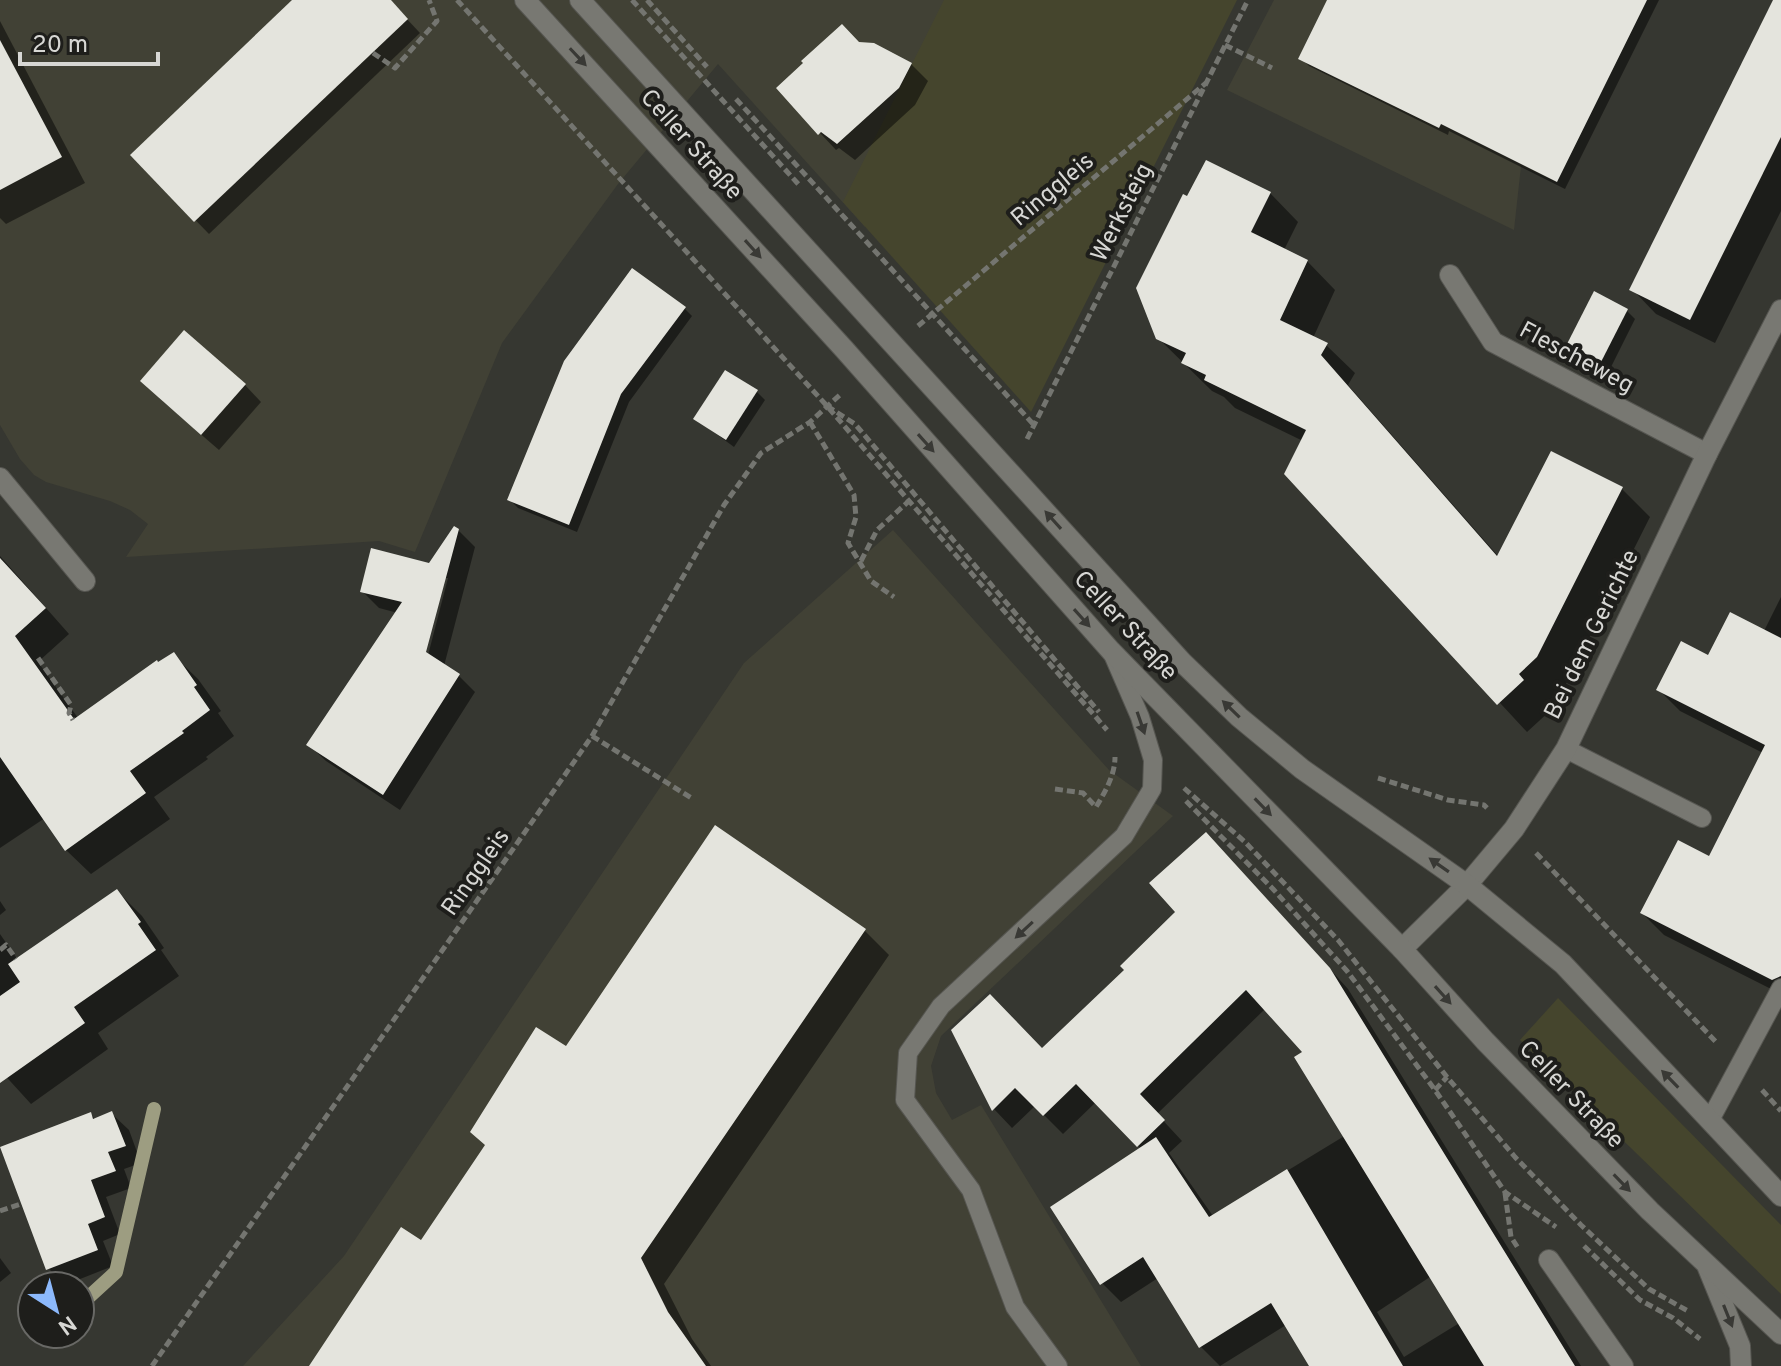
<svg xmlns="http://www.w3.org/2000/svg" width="1781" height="1366" viewBox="0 0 1781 1366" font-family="Overpass,sans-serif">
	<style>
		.built { fill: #414135 }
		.green { fill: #45452d }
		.shadow { fill: #0007; fill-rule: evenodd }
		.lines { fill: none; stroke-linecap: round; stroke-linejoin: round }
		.stream { stroke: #9d9d81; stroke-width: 14 }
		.building { fill: #e4e4dd }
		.lane-casing { stroke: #565651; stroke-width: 20 }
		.street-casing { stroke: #565651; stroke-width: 22 }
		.secondary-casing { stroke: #565651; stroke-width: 22 }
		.path { stroke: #747570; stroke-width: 5; stroke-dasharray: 8 4; stroke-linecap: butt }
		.lane { stroke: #787872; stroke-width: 18 }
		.street { stroke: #787872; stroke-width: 20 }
		.secondary { stroke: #787872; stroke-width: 20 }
		.oneway { fill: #393935 }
		.labels { text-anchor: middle; stroke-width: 8; stroke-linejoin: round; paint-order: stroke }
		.street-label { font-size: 24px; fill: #d7d7d4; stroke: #1e1e1b }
	</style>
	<rect width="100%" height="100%" fill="#363731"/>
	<g class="built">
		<polygon points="0,0 1067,0 865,227 718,64 618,184 502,343 415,552 379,541 126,557 148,524 130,510 110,501 46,482 34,475 20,459 0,425"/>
		<polygon points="1274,0 1647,0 1557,182 1521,166 1514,230 1227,90"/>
		<polygon points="893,530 1109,770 1173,816 941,1036 931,1066 936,1093 952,1120 981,1105 1141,1366 243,1366 344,1256 744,663"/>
	</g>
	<g class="green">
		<polygon points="944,0 1237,0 1031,412 843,202"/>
		<polygon points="1558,998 1781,1225 1781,1294 1520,1040"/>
	</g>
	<g class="shadow">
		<polygon points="295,0 389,0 420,33 209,234 132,155"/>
		<polygon points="1329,0 1659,0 1565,189 1449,131 1448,135 1309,66 1301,58"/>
		<polygon points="1775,0 1781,0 1781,211 1715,343 1656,314 1632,289"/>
		<polygon points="0,21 85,183 6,224 0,218"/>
		<polygon points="911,64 928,81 915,105 855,160 839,148 836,150 778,88"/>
		<polygon points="1270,193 1298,222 1284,250 1307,261 1335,290 1313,338 1326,345 1355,373 1348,385 1499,557 1552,453 1622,489 1650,517 1565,686 1546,704 1551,710 1527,732 1287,473 1303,441 1235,408 1224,397 1212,391 1158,338"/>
		<polygon points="1595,294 1627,311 1635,319 1610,369 1577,352 1569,344"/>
		<polygon points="684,308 692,316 629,402 577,532 518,508 510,500"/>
		<polygon points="245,385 261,402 219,450 159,398"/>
		<polygon points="757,392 765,400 734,447 696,419"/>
		<path d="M458,530l17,17 -31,119 15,10 16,16 -75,118 -74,-49 -17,-16 89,-132 -19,-5 -17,-17 68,-26zM444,578h4l-22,85 -4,-1z"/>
		<polygon points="0,556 69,634 38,662 78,718 173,655 198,679 221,711 218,713 234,736 206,757 208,759 154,797 170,819 91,874 66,850 45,818 0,848"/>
		<polygon points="1781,597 1781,994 1664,935 1642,913 1710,858 1763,753 1680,711 1658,689 1709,658 1764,631"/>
		<path d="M1225,853l123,136 233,377h-270l-25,-41 -66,41 -19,-19 -43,-69 -37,24 -19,-19 39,-134 -45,-47 -33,32 -28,-28 -23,22 -18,-19 48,-59 84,-80zM1265,1009l40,43 41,83 -133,81 -44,-63 13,-12 -25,-27zM1433,1275l28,47 -57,35 -27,-45z"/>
		<polygon points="117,891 142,916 164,948 161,950 179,976 98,1033 108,1049 31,1104 0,1070 0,934 18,960"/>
		<polygon points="0,901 6,910 0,915"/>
		<polygon points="865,931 889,955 664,1284 692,1339 711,1366 312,1366 422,1243 566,1049"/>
		<polygon points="90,1114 96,1120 112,1114 129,1130 141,1163 124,1169 131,1188 106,1197 120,1234 103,1241 113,1266 65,1285 48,1268"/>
		<polygon points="0,1258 11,1273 0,1282"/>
	</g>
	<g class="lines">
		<polyline class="stream" points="80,1305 116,1272 154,1109"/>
	</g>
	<g class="building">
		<polygon points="292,0 391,0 408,19 194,222 130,155"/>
		<polygon points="1327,0 1647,0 1557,182 1441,124 1439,128 1298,59"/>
		<polygon points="1773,0 1781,0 1781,137 1690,320 1629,290"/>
		<polygon points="842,24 859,42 874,43 912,63 899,88 837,144 821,132 818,135 776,88 803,63 801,61"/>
		<polygon points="0,40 62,157 0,190"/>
		<polygon points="1206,160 1271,192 1251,232 1308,260 1280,320 1328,343 1321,355 1497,556 1551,451 1623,487 1537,657 1519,674 1524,680 1497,705 1284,474 1306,430 1204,380 1206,375 1181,363 1186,353 1156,339 1136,288 1183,194 1187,196"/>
		<polygon points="632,268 686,307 621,394 569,525 507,500 564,361"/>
		<polygon points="1594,291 1628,309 1601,362 1567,344"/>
		<polygon points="184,330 246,384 201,435 140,381"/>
		<polygon points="725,370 758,390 726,440 693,419"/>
		<polygon points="454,526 459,529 426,652 460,674 383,795 306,745 402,602 360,592 371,548 429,563"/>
		<polygon points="0,558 46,608 15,636 74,719 157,660 158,662 174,652 197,685 194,687 210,710 182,731 184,733 130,771 146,793 65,851 0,757"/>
		<polygon points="1730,612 1781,638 1781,976 1772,980 1640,913 1678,840 1709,856 1765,745 1656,690 1681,641 1708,655"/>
		<polygon points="715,825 866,929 641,1258 668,1312 706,1366 309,1366 401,1227 421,1240 485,1145 470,1132 536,1027 566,1046"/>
		<polygon points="1206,832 1330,968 1575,1366 1484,1366 1294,1057 1302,1052 1246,990 1140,1094 1165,1120 1137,1147 1076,1084 1043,1116 1015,1088 992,1111 951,1030 990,994 1042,1048 1124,970 1120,966 1175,912 1149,883"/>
		<polygon points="117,889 141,922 138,924 156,950 74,1007 85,1023 0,1083 0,996 20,982 8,964"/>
		<polygon points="112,1111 126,1146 108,1152 116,1171 91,1180 105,1217 88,1224 98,1250 46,1270 0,1147 91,1112 93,1119"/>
		<polygon points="1156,1137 1209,1217 1287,1169 1403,1366 1309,1366 1271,1303 1199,1348 1143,1257 1100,1285 1050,1207"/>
	</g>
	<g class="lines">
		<defs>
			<g id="lane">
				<polyline points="1566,749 1702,818"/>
				<polyline points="1710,1120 1781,988"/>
				<polyline points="1058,1366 1015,1307 971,1190 905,1100 908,1053 941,1006 1124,836 1152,789 1153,760 1140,717 1114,657"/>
			</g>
			<g id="street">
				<polyline points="1450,275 1493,342 1707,454"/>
				<polyline points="0,478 85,581"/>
				<polyline points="1402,949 1467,885 1514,829 1566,749 1707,454 1781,310"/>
				<polyline points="1549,1260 1623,1366"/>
				<polyline points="1708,1268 1740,1346 1741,1366"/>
			</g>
			<g id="secondary">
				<polyline points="525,0 844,349 1111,651 1402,949 1485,1041 1650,1211 1781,1334"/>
				<polyline points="580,0 1182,662 1239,717 1302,769 1467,885 1563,964 1781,1196"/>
			</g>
		</defs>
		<use href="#lane" class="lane-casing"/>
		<use href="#street" class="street-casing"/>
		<use href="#secondary" class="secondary-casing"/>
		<g class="path">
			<polyline points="457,0 827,406 1107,730"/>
			<polyline points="632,0 800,186"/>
			<polyline points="647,0 707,67"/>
			<polyline points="1225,45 1272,68"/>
			<polyline points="373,53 395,68 437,21 429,0"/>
			<polyline points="736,99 1034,425"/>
			<polyline points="918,326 1206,83"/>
			<polyline points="827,406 855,424 1099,712"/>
			<polyline points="810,422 854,495 856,517 848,543 871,581 894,597"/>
			<polyline points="1027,439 1248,0"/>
			<polyline points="861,561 877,530 910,500"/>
			<polyline points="38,658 71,705 69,713 73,720"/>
			<polyline points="592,736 693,799"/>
			<polyline points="1378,778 1448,800 1484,805 1487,808"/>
			<polyline points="1184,788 1245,842 1338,940 1447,1077 1515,1157 1581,1225 1649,1289 1688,1311"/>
			<path d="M1055,789l28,4 13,14c9,-15 19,-32 19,-50"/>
			<polyline points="1186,801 1273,889 1347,971 1435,1090 1505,1192 1556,1227"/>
			<polyline points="1536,853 1716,1042"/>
			<polyline points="0,950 6,945 16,959"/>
			<polyline points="1435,1090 1447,1077"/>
			<polyline points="1762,1090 1781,1111"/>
			<polyline points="1505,1193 1511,1237 1518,1248"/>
			<polyline points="0,1211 21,1204"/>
			<polyline points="1584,1246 1640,1300 1673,1318 1700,1339"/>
			<polyline points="152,1366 592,736 724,505 761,453 810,422 842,393"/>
		</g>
		<use href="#lane" class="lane"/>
		<use href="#street" class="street"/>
		<use href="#secondary" class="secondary"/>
	</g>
	<defs><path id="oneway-solid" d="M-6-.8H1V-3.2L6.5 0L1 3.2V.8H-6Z" transform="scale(2)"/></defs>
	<g class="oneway">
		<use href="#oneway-solid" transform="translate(578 57) rotate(47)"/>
		<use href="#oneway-solid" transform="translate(753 249) rotate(48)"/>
		<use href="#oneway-solid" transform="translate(926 443) rotate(48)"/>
		<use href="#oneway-solid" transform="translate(1053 520) rotate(-132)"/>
		<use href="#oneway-solid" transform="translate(1082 618) rotate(48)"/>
		<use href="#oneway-solid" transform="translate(1231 709) rotate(-136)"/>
		<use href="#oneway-solid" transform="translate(1141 723) rotate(71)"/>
		<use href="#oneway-solid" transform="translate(1263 807) rotate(46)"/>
		<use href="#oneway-solid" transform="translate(1439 865) rotate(-145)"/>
		<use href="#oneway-solid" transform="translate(1024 930) rotate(137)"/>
		<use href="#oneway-solid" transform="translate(1443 995) rotate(48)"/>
		<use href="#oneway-solid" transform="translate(1670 1079) rotate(-134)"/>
		<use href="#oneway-solid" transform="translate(1622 1183) rotate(46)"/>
		<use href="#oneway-solid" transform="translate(1728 1316) rotate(68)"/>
	</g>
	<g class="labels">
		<g class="street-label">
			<text transform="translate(692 144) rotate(48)" y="8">Celler Straße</text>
			<text transform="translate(1052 189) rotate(-40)" y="8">Ringgleis</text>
			<text transform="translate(1121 212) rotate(-63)" y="8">Werksteig</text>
			<text transform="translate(1577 357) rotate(28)" y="8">Flescheweg</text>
			<text transform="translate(1126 625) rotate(47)" y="8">Celler Straße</text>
			<text transform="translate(1591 634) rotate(-64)" y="8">Bei dem Gerichte</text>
			<text transform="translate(475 872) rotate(-55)" y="8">Ringgleis</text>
			<text transform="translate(1572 1094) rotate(46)" y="8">Celler Straße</text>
		</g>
	</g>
	<g transform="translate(56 1310) rotate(144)"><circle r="38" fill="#1e1e1b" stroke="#686865" stroke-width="2"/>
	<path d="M0-6L14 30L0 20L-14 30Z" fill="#8cb9fc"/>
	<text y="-12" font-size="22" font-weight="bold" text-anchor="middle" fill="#d7d7d4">N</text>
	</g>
	<path d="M20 52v12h138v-12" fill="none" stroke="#d7d7d4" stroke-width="4"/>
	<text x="32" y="52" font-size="24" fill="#d7d7d4" stroke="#1e1e1b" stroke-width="6" paint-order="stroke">20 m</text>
</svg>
